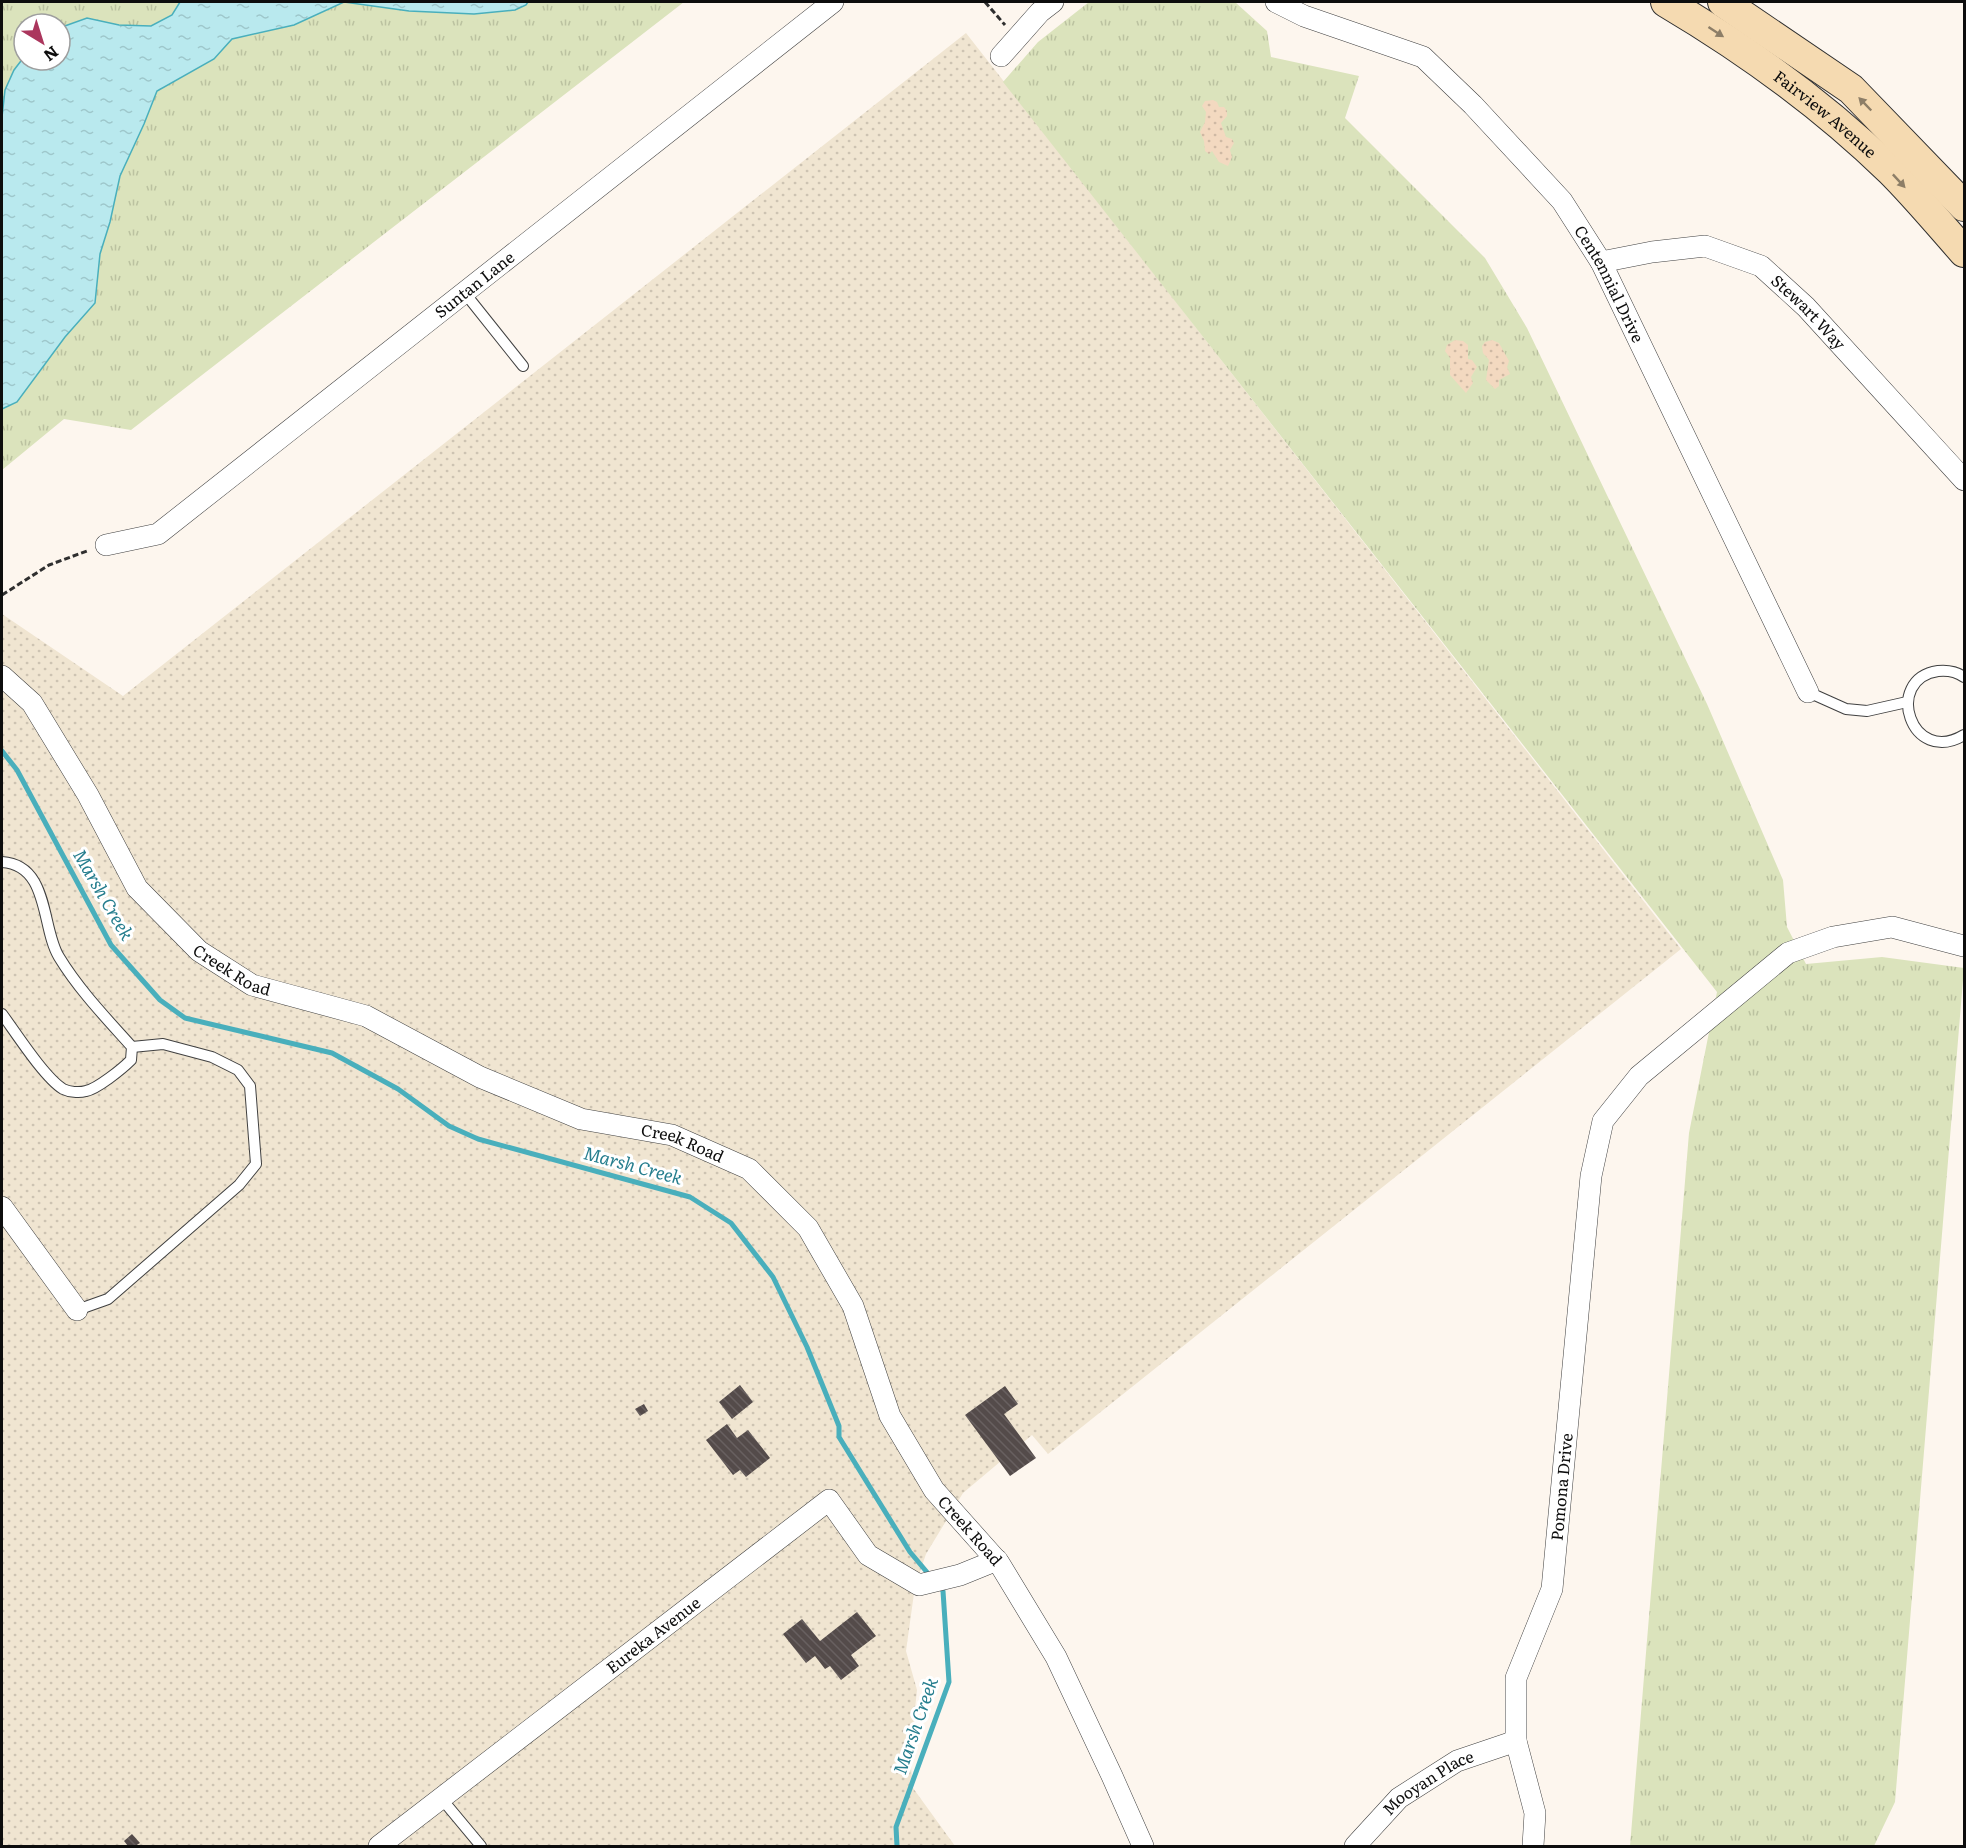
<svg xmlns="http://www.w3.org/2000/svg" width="1966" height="1848" viewBox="0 0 1966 1848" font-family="Literata,serif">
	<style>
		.farmland { fill: url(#farmland-dots) }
		.grass { fill: url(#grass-tufts); fill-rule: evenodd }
		.sand { fill: url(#sand-dots) }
		.water { fill: url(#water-ripples); stroke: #49afbc; stroke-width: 1.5 }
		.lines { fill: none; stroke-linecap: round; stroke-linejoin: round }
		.stream { stroke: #49afbc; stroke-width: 5 }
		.building { fill: url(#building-back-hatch) }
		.lane-casing { stroke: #404040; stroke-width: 12 }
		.street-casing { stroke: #404040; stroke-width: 22 }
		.secondary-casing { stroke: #2f2f2f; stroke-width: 32 }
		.path { stroke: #2f2f2f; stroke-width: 3; stroke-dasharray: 6 3; stroke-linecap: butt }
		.lane { stroke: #fff; stroke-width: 10 }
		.street { stroke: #fff; stroke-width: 21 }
		.secondary { stroke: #f5dab1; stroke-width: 30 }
		.oneway { fill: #8d7e67 }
		.labels { text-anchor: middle; stroke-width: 6; stroke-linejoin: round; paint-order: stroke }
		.street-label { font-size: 16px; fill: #0d0d0d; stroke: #fff }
		.water-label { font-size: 18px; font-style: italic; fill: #267e8e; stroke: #fff }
	</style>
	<defs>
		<pattern id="farmland-dots" width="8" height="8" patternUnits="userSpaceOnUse" patternTransform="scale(1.5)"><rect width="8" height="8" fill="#f0e5d1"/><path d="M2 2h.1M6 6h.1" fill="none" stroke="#cdc3b2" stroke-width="1.8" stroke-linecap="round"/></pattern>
		<pattern id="grass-tufts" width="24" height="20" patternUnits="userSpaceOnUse" patternTransform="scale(1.5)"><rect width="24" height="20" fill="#dbe3bc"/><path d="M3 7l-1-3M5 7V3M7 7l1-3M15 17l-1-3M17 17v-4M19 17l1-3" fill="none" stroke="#bbc2a0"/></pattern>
		<pattern id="sand-dots" width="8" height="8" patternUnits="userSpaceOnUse" patternTransform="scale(1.5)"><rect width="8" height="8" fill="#f3d9c0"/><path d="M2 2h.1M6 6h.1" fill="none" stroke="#cfb9a4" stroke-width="1.8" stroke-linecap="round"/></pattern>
		<pattern id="water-ripples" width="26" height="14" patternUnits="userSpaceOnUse" patternTransform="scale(1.5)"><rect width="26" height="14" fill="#b9e9ee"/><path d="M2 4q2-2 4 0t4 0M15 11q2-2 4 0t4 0" fill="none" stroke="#9ec7cb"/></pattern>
		<pattern id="building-back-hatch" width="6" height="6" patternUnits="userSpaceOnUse" patternTransform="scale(1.5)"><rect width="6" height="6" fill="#544b4a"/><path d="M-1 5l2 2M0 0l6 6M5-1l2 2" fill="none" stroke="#686060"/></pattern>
	</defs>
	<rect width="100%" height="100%" fill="#fdf6ee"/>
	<polygon class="farmland" points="966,33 1681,949 1048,1454 1032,1435 963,1493 926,1554 915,1586 906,1651 917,1690 910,1756 913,1788 955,1846 2,1846 2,614 123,696"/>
	<g class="grass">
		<path d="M2,2h682l-553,428 -67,-11 -62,51zM24,24h36v36h-36z"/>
		<polygon points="1089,2 1235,2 1267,31 1271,57 1359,76 1345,118 1485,258 1527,328 1707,704 1783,880 1787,927 1806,964 1882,957 1964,968 1895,1802 1874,1846 1630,1846 1689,1133 1717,992 1003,82 1038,42"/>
	</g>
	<g class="sand">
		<polygon points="1213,100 1217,102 1219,107 1224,107 1227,111 1227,116 1221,123 1226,137 1232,139 1234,143 1230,150 1232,157 1228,166 1219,162 1212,151 1209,154 1205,151 1204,141 1200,132 1205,122 1206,112 1202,106 1205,101"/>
		<polygon points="1455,340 1463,341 1468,345 1468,359 1472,360 1477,367 1471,377 1473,383 1466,393 1450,375 1450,358 1445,351 1447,345"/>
		<polygon points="1492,340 1499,343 1509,361 1507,367 1510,374 1499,380 1499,386 1495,389 1486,380 1489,360 1483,353 1482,346 1485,342"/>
	</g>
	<polygon class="water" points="180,2 528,2 526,5 515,10 474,14 409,11 344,2 294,25 232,39 214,59 157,91 144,124 120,176 110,222 100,254 95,303 65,337 17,402 2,409 2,117 5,90 14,70 24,57 24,60 60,60 60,28 62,27 87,18 119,25 151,26 172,15"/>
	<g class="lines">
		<g class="stream">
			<polyline points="2,751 17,770 111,945 160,1000 185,1018 332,1053 398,1089 449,1126 478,1139 690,1197 731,1223 773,1277 807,1347 839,1426 839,1437 910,1552 931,1577"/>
			<polyline points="897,1846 896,1827 949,1682 943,1591 939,1586"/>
		</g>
	</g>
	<g class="building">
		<polygon points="740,1385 753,1402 732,1419 719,1402"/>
		<polygon points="1005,1386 1018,1404 1004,1414 1036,1458 1010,1476 965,1415"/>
		<polygon points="644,1404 648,1411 640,1416 635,1409"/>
		<polygon points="727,1424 737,1438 748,1430 770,1458 746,1477 740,1470 733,1475 706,1440"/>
		<polygon points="857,1612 876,1636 851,1655 859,1666 841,1680 830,1666 825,1669 815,1656 806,1663 783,1634 802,1619 820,1641"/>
		<polygon points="132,1834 140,1843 135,1846 128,1846 124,1841"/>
	</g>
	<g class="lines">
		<defs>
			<g id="lane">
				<polyline points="464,292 523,366"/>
				<path d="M1964,677c-7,-5 -16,-7 -26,-6 -55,8 -27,96 26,64"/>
				<polyline points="1808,692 1846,709 1867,711 1907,702"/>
				<path d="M2,862c48,3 39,66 57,95 20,33 48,62 73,90l-1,13c-9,9 -34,29 -45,31 -7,2 -17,1 -23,-2 -19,-12 -47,-56 -61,-75"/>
				<polyline points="77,1310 108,1299 239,1185 256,1164 250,1086 238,1070 212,1057 163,1044 132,1047"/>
				<polyline points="441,1798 481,1846"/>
			</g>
			<g id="street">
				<path id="s1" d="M1276,2l28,14 119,41 50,48 89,96 39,61 207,430"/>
				<polyline points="1001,56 1040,12 1053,2"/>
				<path id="s2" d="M1601,262l51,-10 53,-6 56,20 45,41 158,173"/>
				<path id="s3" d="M106,545l52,-11 675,-532"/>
				<path id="s4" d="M2,676l30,27 56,92 49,93 62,63 53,34 114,31 114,61 101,42 91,16 77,34 59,59 45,78 37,110 44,74 65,73 57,94 56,119 31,70"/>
				<polyline points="2,1207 77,1310"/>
				<path id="s5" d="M379,1846l450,-346 39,55 51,30 41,-10 37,-15"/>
				<path id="s6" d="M1355,1846l44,-48 58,-37 59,-20"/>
				<path id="s7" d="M1533,1846l2,-33 -19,-72v-63l36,-89 39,-413 12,-55 36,-45 149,-123 45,-16 59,-10 72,19"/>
			</g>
			<g id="secondary">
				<path id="s8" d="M1666,2c81,48 157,103 225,169 25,25 49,54 73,81"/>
				<polyline points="1723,2 1851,89 1964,206"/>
			</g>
		</defs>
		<use href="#lane" class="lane-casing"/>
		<use href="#street" class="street-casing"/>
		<use href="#secondary" class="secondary-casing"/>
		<g class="path">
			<polyline points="985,2 1005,25"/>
			<polyline points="2,595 49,565 87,551"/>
		</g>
		<use href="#lane" class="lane"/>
		<use href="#street" class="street"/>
		<use href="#secondary" class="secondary"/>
	</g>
	<defs><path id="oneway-solid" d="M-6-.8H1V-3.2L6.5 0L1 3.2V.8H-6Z" transform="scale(1.5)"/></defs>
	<g class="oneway">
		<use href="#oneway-solid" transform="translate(1716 32) rotate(33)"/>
		<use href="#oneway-solid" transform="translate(1865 104) rotate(-134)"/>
		<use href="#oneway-solid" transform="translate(1899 181) rotate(47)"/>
	</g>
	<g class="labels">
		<g class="street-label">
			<text dy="6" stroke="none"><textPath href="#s8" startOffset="195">Fairview Avenue</textPath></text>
			<text dy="6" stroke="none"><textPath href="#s3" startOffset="456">Suntan Lane</textPath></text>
			<text dy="6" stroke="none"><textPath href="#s1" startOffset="453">Centennial Drive</textPath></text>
			<text dy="6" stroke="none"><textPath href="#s2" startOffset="231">Stewart Way</textPath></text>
			<text dy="6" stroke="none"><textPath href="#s4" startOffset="380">Creek Road</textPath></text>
			<text dy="6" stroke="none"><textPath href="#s4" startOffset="866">Creek Road</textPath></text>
			<text dy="6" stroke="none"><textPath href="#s7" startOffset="369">Pomona Drive</textPath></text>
			<text dy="6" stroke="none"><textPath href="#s4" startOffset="1368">Creek Road</textPath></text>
			<text dy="6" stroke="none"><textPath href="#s5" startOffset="346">Eureka Avenue</textPath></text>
			<text dy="6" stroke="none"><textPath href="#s6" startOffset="98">Mooyan Place</textPath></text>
		</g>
		<g class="water-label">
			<text transform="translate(103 895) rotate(60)" y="6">Marsh Creek</text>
			<text transform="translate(633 1166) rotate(15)" y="6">Marsh Creek</text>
			<text transform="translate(916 1726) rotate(-71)" y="6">Marsh Creek</text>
		</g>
	</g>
	<rect width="1966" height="1848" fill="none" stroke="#0d0d0d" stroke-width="6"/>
	<g transform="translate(42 42) rotate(142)"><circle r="28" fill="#ffffff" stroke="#9e9e9e" stroke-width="1.5"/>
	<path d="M0-4.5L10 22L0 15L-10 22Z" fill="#ab365d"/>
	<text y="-9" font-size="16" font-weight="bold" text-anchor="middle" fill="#0d0d0d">N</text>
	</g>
</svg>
